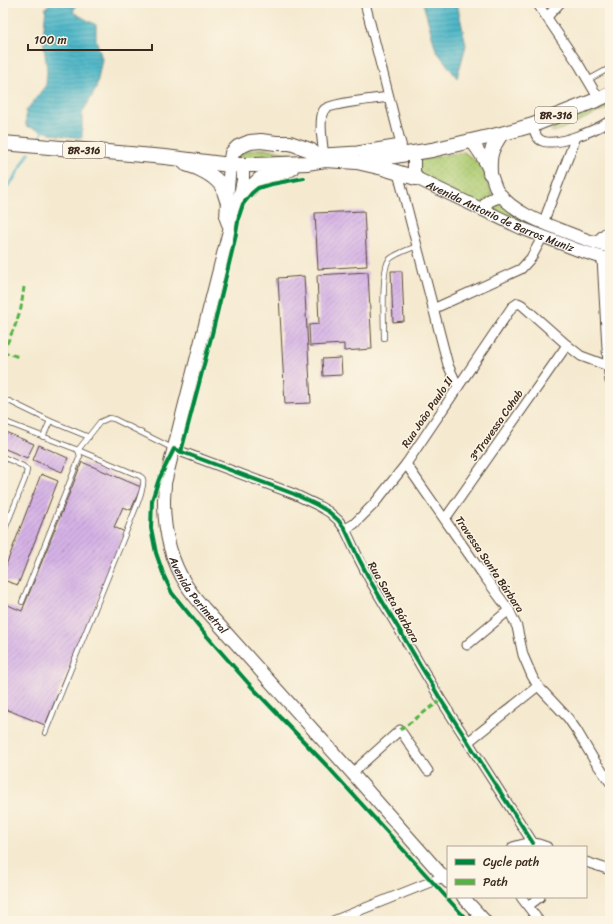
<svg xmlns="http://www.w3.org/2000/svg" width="613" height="924" viewBox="0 0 613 924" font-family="Sriracha,sans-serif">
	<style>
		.grass { fill: url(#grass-dots); stroke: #757b48 }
		.water { fill: url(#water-rules); stroke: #437072 }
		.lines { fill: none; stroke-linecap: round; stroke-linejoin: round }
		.stream { stroke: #4bb6c7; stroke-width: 2.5 }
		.building { fill: url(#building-hatch) }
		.service-casing { stroke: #574739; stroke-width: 6 }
		.minor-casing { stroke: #574739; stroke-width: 11 }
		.secondary-casing { stroke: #574739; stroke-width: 14 }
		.trunk-casing { stroke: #574739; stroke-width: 16 }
		.service { stroke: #fff; stroke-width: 4.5 }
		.minor { stroke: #fff; stroke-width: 9 }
		.secondary { stroke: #fff; stroke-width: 12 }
		.trunk { stroke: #fff; stroke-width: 14 }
		.quiet { stroke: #57b245; stroke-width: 3; stroke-dasharray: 6 3; stroke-linecap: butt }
		.cycleway-casing { stroke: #fcf5e5; stroke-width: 6 }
		.cycleway { stroke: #00873e; stroke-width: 4 }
		.labels { text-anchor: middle; stroke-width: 3; stroke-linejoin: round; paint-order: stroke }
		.shield { fill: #fcf5e5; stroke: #75675a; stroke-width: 1 }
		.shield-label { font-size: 10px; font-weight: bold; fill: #3b2a1e }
		.street-label { font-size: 11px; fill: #3b2a1e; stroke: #fcf5e5 }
	</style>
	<defs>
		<pattern id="grass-dots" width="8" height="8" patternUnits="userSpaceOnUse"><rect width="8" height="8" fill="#afcc73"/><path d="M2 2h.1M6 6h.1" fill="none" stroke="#97af63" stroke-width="1.8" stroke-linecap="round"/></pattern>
		<pattern id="water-rules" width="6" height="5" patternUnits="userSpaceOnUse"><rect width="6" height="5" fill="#4bb6c7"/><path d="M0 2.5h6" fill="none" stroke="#4094a1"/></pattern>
		<pattern id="building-hatch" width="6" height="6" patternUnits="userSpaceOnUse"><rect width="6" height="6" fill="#d5b2e6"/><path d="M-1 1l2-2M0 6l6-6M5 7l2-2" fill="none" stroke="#ae91ba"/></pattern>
	</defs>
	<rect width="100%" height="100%" fill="#fcf5e5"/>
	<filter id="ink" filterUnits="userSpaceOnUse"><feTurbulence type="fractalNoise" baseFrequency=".025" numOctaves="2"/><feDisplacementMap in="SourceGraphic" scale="8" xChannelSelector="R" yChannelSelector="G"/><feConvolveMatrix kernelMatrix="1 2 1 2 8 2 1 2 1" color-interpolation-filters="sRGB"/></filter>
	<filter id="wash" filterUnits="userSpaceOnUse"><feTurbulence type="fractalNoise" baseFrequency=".012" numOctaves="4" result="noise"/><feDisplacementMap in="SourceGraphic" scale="16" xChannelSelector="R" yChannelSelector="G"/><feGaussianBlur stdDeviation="0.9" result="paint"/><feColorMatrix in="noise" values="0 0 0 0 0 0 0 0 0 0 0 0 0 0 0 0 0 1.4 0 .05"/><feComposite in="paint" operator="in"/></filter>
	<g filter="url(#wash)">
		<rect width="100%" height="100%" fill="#f5ead0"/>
		<g class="grass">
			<polygon points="610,100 610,107 557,131 552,132 550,129 552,125 591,109"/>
			<path d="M259,149h10l38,9 -44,1 -28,-1c7,-7 15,-8 24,-9z"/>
			<polygon points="464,152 480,164 493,197 479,205 418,175 415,160"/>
			<polygon points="497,201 511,211 610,252 610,257 587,250 487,207"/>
		</g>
		<g class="water">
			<polygon points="50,3 77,3 73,12 96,25 96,39 102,59 96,89 82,113 82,138 57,135 26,126 26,111 46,85 47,70 43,38 46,7"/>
			<polygon points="423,3 457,3 466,45 457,78 436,50"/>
		</g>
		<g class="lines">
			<g class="stream">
				<polyline points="39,138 44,130"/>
				<polyline points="3,191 13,180 29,153"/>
			</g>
		</g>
		<g id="blocks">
			<g class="building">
				<polygon points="364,211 367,266 318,269 315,213"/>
				<polygon points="391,271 402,271 404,321 393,322"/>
				<polygon points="368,272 372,349 344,351 344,344 310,346 309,325 319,324 317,275"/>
				<polygon points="304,276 311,403 285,404 278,278"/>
				<polygon points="341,358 342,375 323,376 322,359"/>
				<polygon points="3,431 34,444 27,458 3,448"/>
				<polygon points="39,445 68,458 62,472 33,460"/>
				<polygon points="82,462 141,487 131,510 123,507 114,527 125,532 45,725 3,708 3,603 22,611"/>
				<polygon points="41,474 58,481 18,585 3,580 3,573"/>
			</g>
		</g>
	</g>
	<g filter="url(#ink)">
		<use href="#blocks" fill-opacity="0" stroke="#574739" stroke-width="1"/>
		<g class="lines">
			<defs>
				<g id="service">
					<polyline points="588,80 610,68"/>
					<path d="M384,338c0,-15 -3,-69 5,-78 5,-6 21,-11 28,-14"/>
					<polyline points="3,403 9,401 50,421 89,437"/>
					<path d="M3,421l75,29 57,24c3,1 7,2 8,5 2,5 -4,20 -6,26l-92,228"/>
					<polyline points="43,437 50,421"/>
					<polyline points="3,457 23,466 27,470 25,479 3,534"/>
					<polyline points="3,512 10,515"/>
					<polyline points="22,602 80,456 78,450 100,422 109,418 114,419 172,448"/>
				</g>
				<g id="minor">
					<polyline points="365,3 401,144 402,154"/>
					<polyline points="537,3 579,65 599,99"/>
					<polyline points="547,17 560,3"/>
					<path d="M533,125c1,4 2,11 6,14 13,11 58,-10 71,-18"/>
					<polyline points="324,153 357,151 401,144"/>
					<path d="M325,160c-2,-10 -7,-42 -1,-50 6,-7 53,-11 64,-13"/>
					<polyline points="398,173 448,365 458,387"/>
					<polyline points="543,223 576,137"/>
					<polyline points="594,243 605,233 610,231"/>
					<polyline points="602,258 608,366 610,381"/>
					<polyline points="433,309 521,269 531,258 543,236"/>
					<polyline points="174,449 294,494 317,505 329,512 338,520 345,529 358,557 371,582 441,700 533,843"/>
					<polyline points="406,464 484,576 509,610 517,627 523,655 532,676 538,686 568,718 577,731 594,760 610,782"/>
					<polyline points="445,519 567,345"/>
					<polyline points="345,529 354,524 374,504 406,464 512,307 518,303 522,305 567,345 581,356 608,366"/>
					<polyline points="467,645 509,610"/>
					<polyline points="468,742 538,686"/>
					<polyline points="352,773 400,730 428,771"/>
					<path d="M513,847c15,-5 18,-6 34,0"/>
					<polyline points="586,862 610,870"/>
					<polyline points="521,897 539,921"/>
					<polyline points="528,906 540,897"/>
					<polyline points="333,921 448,875"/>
				</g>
				<g id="secondary">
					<path d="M471,141c8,10 14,19 19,31 3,6 4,14 8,20 16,21 45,31 68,40 15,6 29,11 44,15"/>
					<path id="s1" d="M414,152v19l2,7 105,50 57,22 32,10"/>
					<path id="s2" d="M243,164v16l-2,10 -7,21 -39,153 -30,119c0,6 -1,12 -1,18 0,29 7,60 23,85 5,8 11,15 17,22l148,165 96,109"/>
					<path d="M483,210c4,-11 9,-11 19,-14"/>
					<polyline points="228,224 226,219 227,200 230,165"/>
					<polyline points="463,897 485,921"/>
				</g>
				<g id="trunk">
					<polyline points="3,143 165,157 230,165 256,165 307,163 325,160 357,162 383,168 416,178"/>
					<polyline points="363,161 432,150 501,134 533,125 599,99 610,94"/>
					<path d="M186,164c11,3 28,11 35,21 3,4 4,10 6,15"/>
					<polyline points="230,165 232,153 238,147 250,142 261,141 276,143 290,143 310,150 322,160"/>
					<path d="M490,173c-1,-18 1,-24 11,-39"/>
					<polyline points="237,202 247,191 260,179 291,169"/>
				</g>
			</defs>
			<use href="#service" class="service-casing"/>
			<use href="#minor" class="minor-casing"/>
			<use href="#secondary" class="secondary-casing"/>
			<use href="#trunk" class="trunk-casing"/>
			<use href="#service" class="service"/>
			<use href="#minor" class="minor"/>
			<use href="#secondary" class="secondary"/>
			<use href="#trunk" class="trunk"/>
			<g class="quiet">
				<polyline points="3,352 15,326 21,308 24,287"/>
				<polyline points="3,352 19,357"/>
				<polyline points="400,730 441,700"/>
			</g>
			<defs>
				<g id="cycleway">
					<polyline points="181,452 212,334 235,239 239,216 243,204 252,193 258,188 272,184 304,178"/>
					<polyline points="468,921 328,767 249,684 206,635 172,593 164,576 156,553 151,528 152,500 159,479 174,449 294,494 317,505 329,512 338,520 345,529 358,557 371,582 441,700 533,843"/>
				</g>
			</defs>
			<use href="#cycleway" class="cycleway-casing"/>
			<use href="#cycleway" class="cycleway"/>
		</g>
	</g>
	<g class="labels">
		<g class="shield">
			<rect x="535" y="107" width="42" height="16" rx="3"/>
			<rect x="63" y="142" width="42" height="16" rx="3"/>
		</g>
		<g class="shield-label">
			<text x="556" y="119">BR-316</text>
			<text x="84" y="154">BR-316</text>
		</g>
		<g class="street-label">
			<text dy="4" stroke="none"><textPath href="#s1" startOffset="119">Avenida Antonio de Barros Muniz</textPath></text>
			<text transform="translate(427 412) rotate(-56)" y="4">Rua João Paulo II</text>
			<text transform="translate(496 425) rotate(-55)" y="4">3ªTravessa Cohab</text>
			<text transform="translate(490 564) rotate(56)" y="4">Travessa Santa Bárbara</text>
			<text dy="4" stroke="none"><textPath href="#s2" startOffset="450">Avenida Perimetral</textPath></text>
			<text transform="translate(394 602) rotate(60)" y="4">Rua Santa Bárbara</text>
		</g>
	</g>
	<rect width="613" height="924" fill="none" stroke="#fcf5e5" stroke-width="16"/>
	<rect x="447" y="846" width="140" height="52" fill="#fcf5e5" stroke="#afa495"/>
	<rect x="455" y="859" width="20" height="6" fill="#00873e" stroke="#afa495"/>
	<text x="483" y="866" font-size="12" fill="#3b2a1e">Cycle path</text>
	<rect x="455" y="879" width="20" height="6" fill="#57b245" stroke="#afa495"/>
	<text x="483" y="886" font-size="12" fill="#3b2a1e">Path</text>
	<path d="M28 44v6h124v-6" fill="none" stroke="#3b2a1e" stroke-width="2"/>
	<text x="34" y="44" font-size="12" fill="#3b2a1e" stroke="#fcf5e5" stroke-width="3" paint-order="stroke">100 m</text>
</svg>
